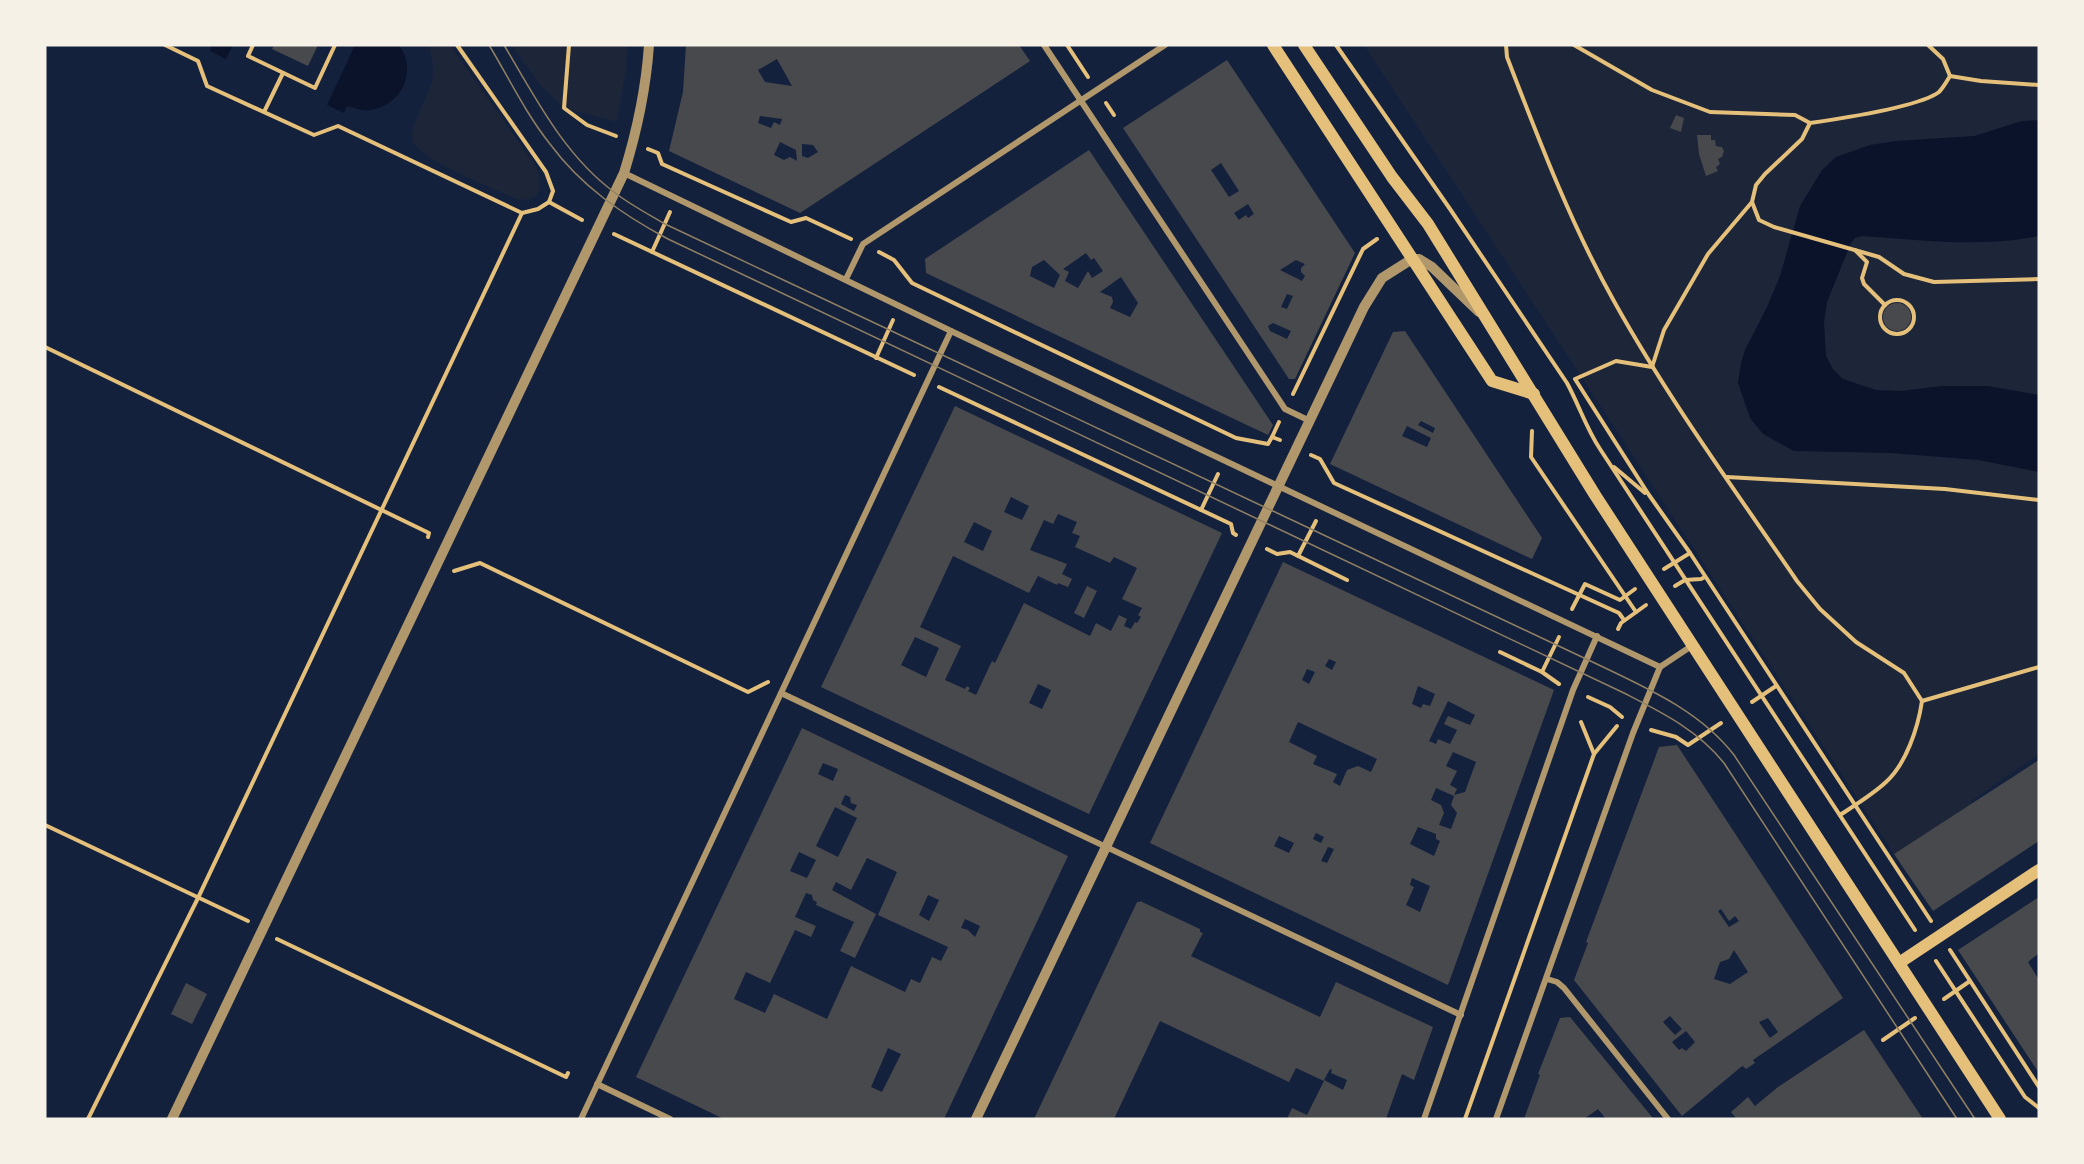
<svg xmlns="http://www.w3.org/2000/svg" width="2084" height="1164" viewBox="0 0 2084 1164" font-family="'Source Sans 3',sans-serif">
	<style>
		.green { fill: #1d2539 }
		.water { fill: #0b132b }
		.building { fill: #48494c; fill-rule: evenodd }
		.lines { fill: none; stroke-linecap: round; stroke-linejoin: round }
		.path { stroke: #e5c07b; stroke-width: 4 }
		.minor { stroke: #b1986c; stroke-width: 6 }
		.tertiary { stroke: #b1986c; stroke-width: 10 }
		.secondary { stroke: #e5c07b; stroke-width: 12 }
		.tram { stroke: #918062; stroke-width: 1.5 }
	</style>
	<rect width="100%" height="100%" fill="#14213d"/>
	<g class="green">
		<path d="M429,45h21l85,120c8,18 9,38 -18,34 -21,-9 -96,-39 -104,-57 -3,-9 1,-18 5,-27 13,-30 20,-34 11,-70z"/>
		<polygon points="512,45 627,45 626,70 617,122 564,108 539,84"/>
		<polygon points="1364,45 2039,45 2039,754 1971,801 1972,804 1894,854"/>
	</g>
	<g class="water">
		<polygon points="212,45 233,45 226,59 210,51"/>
		<path d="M355,45h44c18,24 5,57 -24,64 -9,3 -18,0 -28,-3l-3,7 -17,-8z"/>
		<path d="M2039,120v116c-58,12 -119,4 -177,0l-7,2 -4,5 -24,59 -3,20 2,34 7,13 10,10 33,11 25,1 41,-5h46l51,9v77l-61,-12 -87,-7 -97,-2 -31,-17 -13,-16 -12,-35 3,-20 4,-13 23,-45 12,-29 20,-70 22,-36 14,-13 34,-12 26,-4 78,-5 48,-15z"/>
	</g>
	<g class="building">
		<polygon points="274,45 318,45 308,66 272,49"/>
		<path d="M686,45h333l11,16 -230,152 -131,-62 14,-59zM777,59l15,27 -27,-4 -7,-12zM760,116l22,3 -2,6 -6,-3 -3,6 -13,-5zM780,142l16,8 1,11 -7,-4 -6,3 -10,-5zM802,144l11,1 5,7 -10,6 -6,-2z"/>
		<path d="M1227,60l128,193 -60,126h-6l-166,-251zM1221,163l18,28 -10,6 -18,-27zM1248,204l6,10 -6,4 -2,-3 -7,5 -5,-7zM1296,260l9,4 -4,4v4l4,4 -3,5 -22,-11zM1287,294l6,2 -6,13 -6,-2zM1273,323l18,8 -4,8 -17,-8 -2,-5z"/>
		<polygon points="1676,115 1684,118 1681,132 1670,128"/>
		<polygon points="1697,135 1711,135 1711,140 1715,140 1716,146 1722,147 1724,151 1722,157 1718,159 1720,164 1716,167 1718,171 1706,176 1699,154"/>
		<path d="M1089,150l184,275 -5,10 -342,-162 -1,-14zM1086,253l5,7 3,-2 9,13 -11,7 -4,-7 -10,17 -13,-7 4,-9 -6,-3zM1044,260l16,15 -6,13 -24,-12 2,-9zM1121,277l17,26 -8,14 -20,-9 3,-6 -1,-5 -12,-5z"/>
		<circle cx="1897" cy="317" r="14"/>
		<path d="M1405,331l137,207 -10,21 -202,-95 63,-132zM1421,421l14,7 -2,5 -15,-8zM1407,426l24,12 -4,9 -25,-11z"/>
		<path d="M955,406l267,127 -133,281 -268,-127zM1011,497l18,9 -7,14 -18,-8zM1058,514l19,8 -5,11 8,3 -5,11 35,16 4,-6 23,11 -15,31 20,9 -4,7 3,2 -4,6 -2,-1 -4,7 -7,-3 3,-7 -8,-4 -8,16 -15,-8 -6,13 -66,-33 -29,60 -3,-2 -16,34 -8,-4 2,-3 -3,-2 -2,3 -20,-9 16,-34 -41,-19 33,-71 76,37 9,-17 19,9 1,-2 10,4 4,-8 -10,-5 5,-10 -37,-14 14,-30 9,4zM974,522l18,9 -9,20 -19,-9zM915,637l24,11 -13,29 -25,-12zM1038,684l13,6 -9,19 -13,-6z"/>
		<path d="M1283,562l271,128 -106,295 -298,-142zM1329,659l7,3 -4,8 -7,-4zM1307,669l8,3 -6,12 -7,-4zM1418,686l17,8 -5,12 -7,-2 -2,4 -9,-4zM1448,701l27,14 -5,10 -22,-9 -4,8 13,6 -7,14 -12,-5 -2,5 -7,-3zM1298,722l79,37 -6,13 -13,-6 -11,4 -7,16 -7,-4 4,-8 -24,-10 4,-8 -28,-14zM1453,752l23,10 -11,30 -11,3 3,-6 -7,-4 7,-14 -11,-5zM1436,788l18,8 -3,9 6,8 -6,16 -12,-4 5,-12 -3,-8 -10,-5zM1418,827l18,7v5l4,2 -6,15 -24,-12zM1316,833l8,4 -3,6 -8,-4zM1279,836l15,7 -5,10 -15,-7zM1328,847l6,2 -7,14 -6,-2zM1412,878l18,8 -10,26 -14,-7 8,-18 -4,-2z"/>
		<polygon points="1087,586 1097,591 1084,618 1074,613"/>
		<path d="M802,728l266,128 -124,263h-220l-88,-42zM823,763l15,6 -5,12 -15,-7zM845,795l5,2 1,6 6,2 -3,6 -13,-7zM835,807l22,11 -19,39 -22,-11zM799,852l17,8 -9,18 -17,-7zM867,858l30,14 -19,43 70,32 -7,14 -9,-4 -12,26 -9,-4 -6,13 -54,-26 -24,53 -53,-25 -9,19 -31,-14 12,-27 24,11 25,-53 16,7 5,-11 -21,-9 11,-24 6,2 1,5 4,2 -1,3 38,17 -14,29 15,7 21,-44 -44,-24 4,-8 15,8zM928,895l11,5 -10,21 -10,-6zM965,919l15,7 -5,11 -7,-7 -7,-2zM888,1048l13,6 -19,38 -11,-5z"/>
		<path d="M1677,745l166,253 -90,62 2,3 -9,6 -3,-3 -2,1 -59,49 -108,-136 14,-37 -2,-1 73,-195zM1721,909l8,12 6,-5 4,5 -10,6 -11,-16zM1734,950l14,22 -18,12 -16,-5 6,-17 9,-3zM1670,1016l12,13 -7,6 -12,-13zM1768,1018l10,14 -8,6 -11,-16zM1686,1031l9,11 -9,9 -4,-3 -3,2 -7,-8z"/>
		<polygon points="2039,760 2039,841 1933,911 1894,854"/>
		<polygon points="2039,897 2039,953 2028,962 2039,980 2039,1073 1958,950"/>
		<path d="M1140,901l60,28v3l3,1 -12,23 129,61 16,-35 97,45 -19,53 -12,-6 -16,45h-99l5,-11 15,7 17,-34 -28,-13 -7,14 -129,-61 -46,98h-80l103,-217h3zM1330,1069l2,1 -1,3 16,7 -4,10 -19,-10z"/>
		<polygon points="186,983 207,994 192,1024 171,1014"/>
		<polygon points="1570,1017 1652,1117 1653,1119 1606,1119 1598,1109 1584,1119 1524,1119 1540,1075 1538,1074 1560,1018"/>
		<polygon points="1864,1030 1923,1119 1737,1119 1731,1112 1748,1097 1755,1106 1778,1087"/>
	</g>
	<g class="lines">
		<g class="path">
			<polyline points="165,45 198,61 207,86 314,135 338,126 522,213 538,209 549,202 582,220"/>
			<polyline points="253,45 248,56 315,88 335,45"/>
			<polyline points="457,45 546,172 553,191 549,202"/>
			<polyline points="569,45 564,108 587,125 616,136"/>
			<polyline points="1067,45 1088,77"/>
			<path d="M1336,45l114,164 117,174c12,22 19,45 33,66l315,481"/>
			<path d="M1506,45l1,12c32,83 64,168 108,246 54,97 120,187 182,278l23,28 36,33 48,31 18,28"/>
			<polyline points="1574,45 1652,90 1710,112 1795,115 1810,123"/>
			<polyline points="1928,45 1943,59 1950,76"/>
			<polyline points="1106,103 1114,115"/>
			<polyline points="264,112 283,73"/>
			<polyline points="648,149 658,153 662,164 791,222 806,218 851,239"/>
			<polyline points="1752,202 1759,220 1774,227 1879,257 1904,274 1934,282 2039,279"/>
			<polyline points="614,234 914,375"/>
			<polyline points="1855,250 1867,262 1862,278 1864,284 1885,305"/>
			<polyline points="652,252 670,212"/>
			<polyline points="879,252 894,260 912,283 1236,438 1268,444 1272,437 1280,440"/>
			<circle cx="1897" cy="317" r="17"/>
			<polyline points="45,347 429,533 428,537"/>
			<polyline points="876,358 893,320"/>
			<polyline points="939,387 1231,524 1233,533 1236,535"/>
			<polyline points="1293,394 1363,249 1377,239"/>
			<polyline points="1532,431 1531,457 1636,612"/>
			<polyline points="1272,437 1279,422"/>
			<polyline points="1311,455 1320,459 1334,483 1619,613 1624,620"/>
			<polyline points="1614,467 1645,493"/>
			<polyline points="1727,477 1945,489 2039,500"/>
			<polyline points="1201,510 1218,474"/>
			<polyline points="1267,549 1277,554 1290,552 1347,580"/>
			<polyline points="1298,556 1316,521"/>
			<polyline points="1664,569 1690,553"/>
			<polyline points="454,571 480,563 748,692 768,682"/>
			<polyline points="1675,586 1685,580 1701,579 1705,577"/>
			<polyline points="1572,609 1585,584 1620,600 1635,589"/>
			<polyline points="1618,629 1621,623 1646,605"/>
			<polyline points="1500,652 1542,672 1559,684"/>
			<polyline points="1542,672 1559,637"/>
			<polyline points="1588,697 1610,707 1622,717"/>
			<polyline points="1752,702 1776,686"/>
			<polyline points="1651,730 1676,737 1688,745 1721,723"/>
			<polyline points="1594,754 1617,726"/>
			<path d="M1840,815c15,-10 32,-20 46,-33 20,-18 32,-54 36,-81l117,-34"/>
			<polyline points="45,825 248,921"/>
			<path d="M1931,921l-241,-368 -41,-58 -74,-116 41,-18 36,6 12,-37 44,-76 44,-52 4,-17 9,-11 37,-35 8,-16c28,-4 109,-16 129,-31 4,-4 8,-11 11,-16l31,5 58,4"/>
			<polyline points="277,939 566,1077 568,1073"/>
			<polyline points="1950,950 2039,1087"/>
			<polyline points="1936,961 2025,1097 2039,1108"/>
			<polyline points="1944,999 1970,981"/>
			<polyline points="1883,1040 1915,1018"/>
			<polyline points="88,1119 198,898 522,213"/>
			<polyline points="1465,1119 1594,754 1581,722"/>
		</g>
		<g class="minor">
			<polyline points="1044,45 1285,409 1310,421"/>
			<polyline points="624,173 951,331 1660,667"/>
			<polyline points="846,279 863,244 1165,45"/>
			<polyline points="1660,667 1693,645"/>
			<polyline points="781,693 1461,1015"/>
			<polyline points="1547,979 1557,982 1564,988 1668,1119"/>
			<polyline points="597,1084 670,1119"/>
			<polyline points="581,1119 951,331"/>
			<polyline points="1424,1119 1573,690 1597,636"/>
			<polyline points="1496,1119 1633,733 1660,667"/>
		</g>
		<g class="tertiary">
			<path d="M172,1119l452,-946c13,-42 22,-84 25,-128"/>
			<polyline points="976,1119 1364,307 1382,278 1412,259 1419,259 1432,267 1479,312"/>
		</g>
		<g class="secondary">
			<polyline points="1273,45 1492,381 1534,394"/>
			<polyline points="1304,45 1392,177 1428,224 1595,495 2000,1119"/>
			<polyline points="1899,963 2039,870"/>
		</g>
		<g class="tram">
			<path d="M489,45c20,33 37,69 61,99 31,42 73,71 118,95l956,454c37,19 74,37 100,70l233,356"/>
			<path d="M504,45c31,52 60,110 110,147 15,12 34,22 51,32l936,442c48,23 100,46 133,89l241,364"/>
		</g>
	</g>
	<rect width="2084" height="1164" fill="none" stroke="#f6f1e7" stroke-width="93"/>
</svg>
